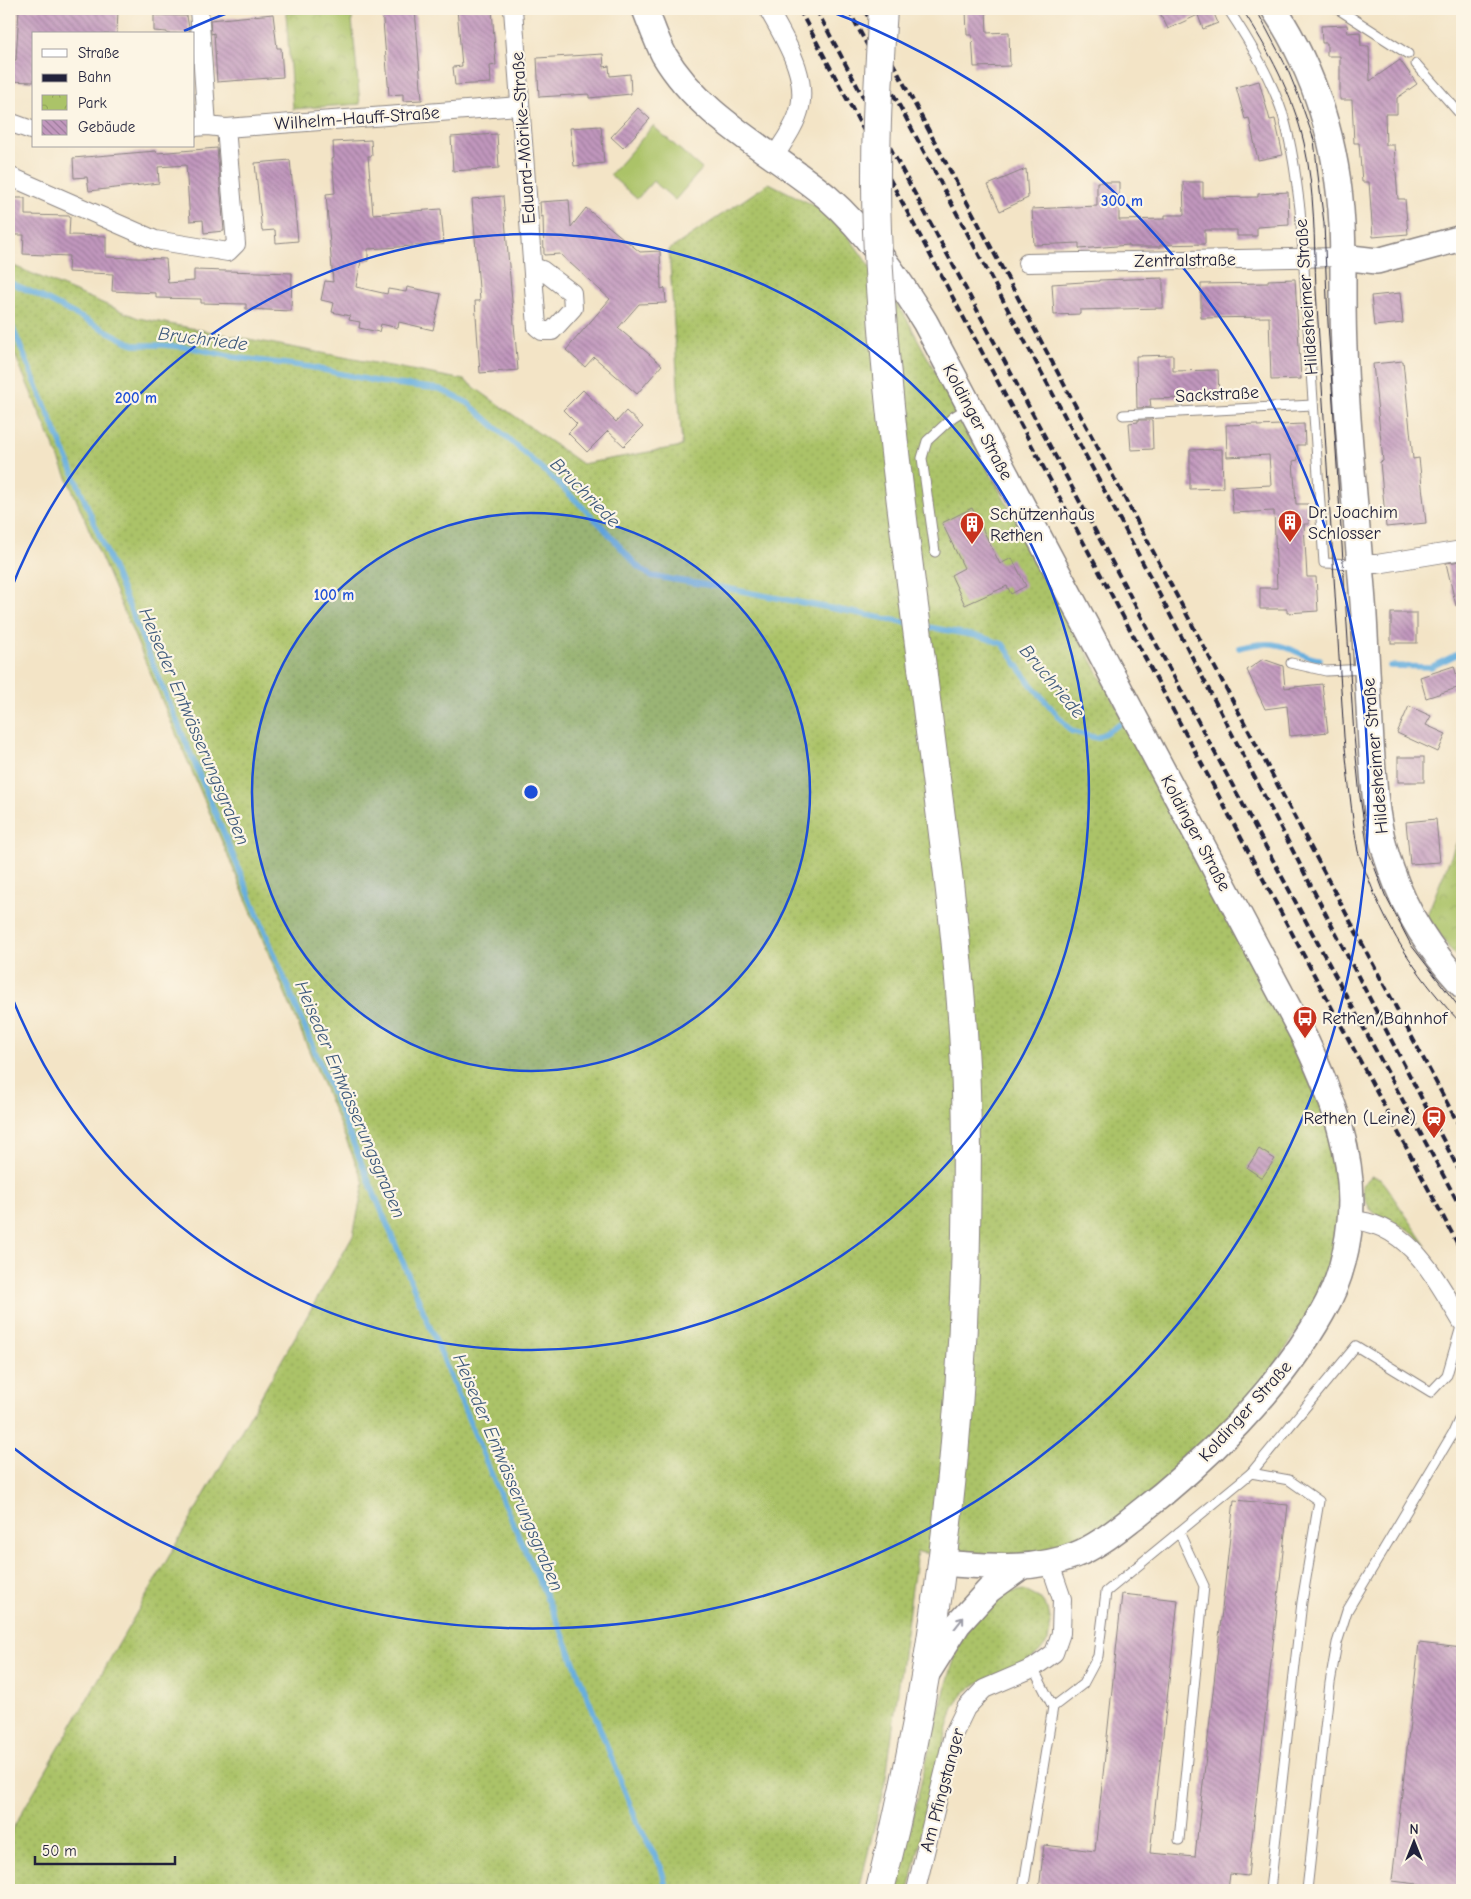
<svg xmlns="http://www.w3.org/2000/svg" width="1471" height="1899" viewBox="0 0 1471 1899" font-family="'Comic Neue',sans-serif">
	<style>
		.grass { fill: url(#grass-dots); stroke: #667252 }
		.park { fill: url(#park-crowns); stroke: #667252 }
		.pitch { fill: #abc368; stroke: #667252 }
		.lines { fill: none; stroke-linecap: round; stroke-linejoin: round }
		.stream { stroke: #67afde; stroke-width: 5.5 }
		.building { fill: url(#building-back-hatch) }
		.lane-casing { stroke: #8a8380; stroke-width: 11 }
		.street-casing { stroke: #8a8380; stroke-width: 20 }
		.secondary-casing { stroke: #8a8380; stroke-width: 28 }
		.primary-casing { stroke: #8a8380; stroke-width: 30 }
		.lane { stroke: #fff; stroke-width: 9 }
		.street { stroke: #fff; stroke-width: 18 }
		.secondary { stroke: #fff; stroke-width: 25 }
		.primary { stroke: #fff; stroke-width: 28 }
		.tram { stroke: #22223b; stroke-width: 1 }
		.rail { stroke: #22223b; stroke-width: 4; stroke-dasharray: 8 4; stroke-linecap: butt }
		.primary-bridge-casing { stroke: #8a8380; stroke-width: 30; stroke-linecap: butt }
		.primary-bridge { stroke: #fff; stroke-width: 28 }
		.oneway { stroke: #9c9ca7 }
		.ring { fill: none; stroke: #1d4ed8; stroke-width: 2.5 }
		.labels { text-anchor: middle; stroke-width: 4.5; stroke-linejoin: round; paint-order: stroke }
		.street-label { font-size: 18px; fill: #22223b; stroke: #fcf5e5 }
		.poi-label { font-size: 18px; fill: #22223b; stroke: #fcf5e5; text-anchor: start }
		.water-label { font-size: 19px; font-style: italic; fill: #3e5a7c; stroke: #fcf5e5 }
		.centre { fill: #1d4ed8; stroke: #fcf5e5; stroke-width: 2.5 }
		.ring-label { font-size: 15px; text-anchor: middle; font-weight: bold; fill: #1d4ed8; stroke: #fcf5e5; stroke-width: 4.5; stroke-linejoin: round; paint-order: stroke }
	</style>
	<defs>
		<pattern id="grass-dots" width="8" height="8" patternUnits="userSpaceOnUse" patternTransform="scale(1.25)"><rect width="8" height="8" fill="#abc368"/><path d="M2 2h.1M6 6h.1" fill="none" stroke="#93a75b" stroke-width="1.8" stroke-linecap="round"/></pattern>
		<pattern id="park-crowns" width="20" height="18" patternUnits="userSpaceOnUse" patternTransform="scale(1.25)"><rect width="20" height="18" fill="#abc368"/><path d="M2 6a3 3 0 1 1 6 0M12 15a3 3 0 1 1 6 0" fill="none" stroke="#93a75b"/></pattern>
		<pattern id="building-back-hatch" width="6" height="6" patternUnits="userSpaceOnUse" patternTransform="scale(1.25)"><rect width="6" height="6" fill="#c197bd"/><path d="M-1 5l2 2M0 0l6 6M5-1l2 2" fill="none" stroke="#9c7b9b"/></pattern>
	</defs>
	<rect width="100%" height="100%" fill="#fcf5e5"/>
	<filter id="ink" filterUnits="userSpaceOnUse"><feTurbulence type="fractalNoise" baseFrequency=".02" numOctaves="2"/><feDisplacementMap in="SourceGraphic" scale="10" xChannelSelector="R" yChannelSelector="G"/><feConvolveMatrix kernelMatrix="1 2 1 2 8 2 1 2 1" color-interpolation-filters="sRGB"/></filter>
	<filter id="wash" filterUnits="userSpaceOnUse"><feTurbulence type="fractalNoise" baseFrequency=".0096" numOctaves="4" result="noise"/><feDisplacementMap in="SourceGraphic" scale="20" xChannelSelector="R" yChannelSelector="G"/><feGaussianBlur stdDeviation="1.12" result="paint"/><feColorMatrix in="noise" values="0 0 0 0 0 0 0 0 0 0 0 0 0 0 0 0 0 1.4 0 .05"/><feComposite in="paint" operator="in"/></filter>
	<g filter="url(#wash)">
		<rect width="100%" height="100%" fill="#f3e4c6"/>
		<g class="grass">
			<polygon points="769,183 833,215 904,314 1180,824 1310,1058 1344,1190 1335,1246 1315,1303 1265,1381 1197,1455 1111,1526 1047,1557 962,1558 917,1552 886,1778 859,1890 9,1890 9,1835 353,1236 364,1183 228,856 9,341 9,264 138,318 464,380 582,464 682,446 669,250"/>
			<polygon points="1372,1176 1380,1178 1427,1246 1412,1232 1390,1219 1372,1212 1364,1198 1362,1185"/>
			<polygon points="1023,1590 1039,1598 1048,1609 1051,1623 1048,1641 1039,1652 1027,1662 978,1683 964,1693 954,1707 945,1738 909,1890 895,1890 937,1717 960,1640 989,1601 1006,1593"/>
		</g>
		<g class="park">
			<polygon points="335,9 351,9 360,104 293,109 286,13"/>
			<polygon points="1462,829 1462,962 1449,948 1427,915"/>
		</g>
		<polygon class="pitch" points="653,126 702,169 675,200 653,181 637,199 610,175"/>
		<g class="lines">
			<g class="stream">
				<polyline points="9,282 34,293 134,345 163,345 193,348 233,357 310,367 379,382 440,389 468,403 557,482 600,524 637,566 651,576 720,587 909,623"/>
				<polyline points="9,319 501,1497 560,1627 637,1822 661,1867 667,1890"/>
				<polyline points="923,626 982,637 1003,644 1029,682 1071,731 1097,738 1120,724"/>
				<path d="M1239,648c13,-3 26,-6 39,-3 15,3 26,13 42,14"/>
				<polyline points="1390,666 1431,667 1462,652"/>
			</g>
		</g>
		<g id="blocks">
			<g class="building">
				<polygon points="19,9 118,9 117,34 34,34 34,82 9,81 10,60 16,60"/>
				<polygon points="382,9 415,9 422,100 403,101 403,94 389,95"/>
				<polygon points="457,9 492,9 496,65 490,66 491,83 455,85 453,67 462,66"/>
				<polygon points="966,9 986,9 987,33 1009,32 1010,66 974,67 972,35 967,35"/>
				<polygon points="1158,9 1212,9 1218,23 1203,29 1198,15 1168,29"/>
				<polygon points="273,14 277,48 281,48 283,77 217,82 214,33 211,34 210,20"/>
				<polygon points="154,15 187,16 190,34 167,34 167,32 154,31"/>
				<polygon points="1347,25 1348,33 1360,32 1361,46 1369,46 1370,81 1400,60 1417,84 1397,98 1397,114 1385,114 1386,145 1394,145 1398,199 1405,199 1408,234 1373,237 1369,182 1362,182 1359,143 1354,143 1352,100 1340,100 1340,56 1327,56 1327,43 1322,43 1321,26"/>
				<polygon points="603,54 604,67 609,66 610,76 630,74 631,94 589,98 589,94 539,97 537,58"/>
				<polygon points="1259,81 1270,120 1275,119 1283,155 1258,160 1249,118 1245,119 1236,87"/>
				<polygon points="638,108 650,119 623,148 611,137"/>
				<polygon points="601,126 604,163 574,166 570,128"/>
				<polygon points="497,134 499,168 453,171 451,137"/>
				<polygon points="371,140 372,156 368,156 373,214 441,209 444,244 368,249 368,261 361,261 356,287 387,294 388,289 406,292 407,287 441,294 433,330 399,322 398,328 381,324 379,332 359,328 360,322 349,320 350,316 332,312 334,303 321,300 325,281 333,282 326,194 335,193 332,159 334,158 333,142"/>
				<polygon points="217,148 224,231 204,233 203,220 190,221 186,165 158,167 159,183 89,191 87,177 74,178 73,158 156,151 157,153"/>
				<polygon points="290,160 298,241 276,243 275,230 262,231 255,163"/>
				<polygon points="1026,169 1028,198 1000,211 988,185"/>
				<polygon points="1097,182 1119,182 1119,220 1165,219 1165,215 1184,215 1183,182 1203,182 1203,198 1258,197 1258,194 1288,192 1289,225 1257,227 1257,236 1237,236 1237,230 1205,230 1205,244 1160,245 1160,247 1129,247 1129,245 1079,249 1079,243 1034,245 1032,209 1097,206"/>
				<polygon points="503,196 518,370 480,373 475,301 480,301 472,199"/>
				<polygon points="9,198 25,198 25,215 70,216 69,235 106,236 106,257 166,259 168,283 194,281 194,270 292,273 291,311 246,309 246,304 201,303 201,299 156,298 156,293 112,291 113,274 68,272 69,256 23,254 24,235 9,235"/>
				<polygon points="569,200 571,227 586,208 640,252 660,251 661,289 665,288 666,303 639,304 618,328 662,365 637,394 594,357 585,367 566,350 610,299 560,254 544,255 543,216 541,217 540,202"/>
				<polygon points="1163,278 1163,308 1080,310 1080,314 1054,315 1052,284 1099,281 1099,280"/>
				<polygon points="1295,279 1301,379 1271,380 1269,317 1201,318 1201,284 1268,283 1268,280"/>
				<polygon points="1400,293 1403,323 1374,326 1371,296"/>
				<polygon points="1173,355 1173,371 1218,370 1219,397 1150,399 1151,407 1137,408 1136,356"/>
				<polygon points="1403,361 1413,459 1419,458 1426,523 1386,527 1380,462 1383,461 1373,364"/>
				<polygon points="583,390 616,422 626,411 643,427 624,446 608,431 587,452 568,433 577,424 563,410"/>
				<polygon points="1138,420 1152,420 1153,449 1131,450 1129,423 1138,422"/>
				<polygon points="1257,424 1257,426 1304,424 1305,445 1297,445 1298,460 1293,461 1296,504 1308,504 1309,524 1304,524 1307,577 1316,577 1318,611 1287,613 1287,609 1260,609 1260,588 1277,588 1274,511 1233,513 1231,487 1271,485 1269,455 1227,457 1226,425"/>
				<polygon points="1222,449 1223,488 1190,489 1190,450"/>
				<polygon points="972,508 1000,564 1012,558 1026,586 1011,594 1007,586 965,605 951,575 964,568 942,523"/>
				<polygon points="1462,561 1462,605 1456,606 1446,563"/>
				<rect x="1391" y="613" width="26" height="30"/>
				<polygon points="1263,659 1283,666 1285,688 1322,684 1328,732 1290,736 1287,706 1265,709 1247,670"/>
				<polygon points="1454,666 1460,687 1426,698 1420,677"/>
				<polygon points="1409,706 1431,716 1426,725 1446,734 1438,752 1397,733"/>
				<rect x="1398" y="757" width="26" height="25"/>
				<polygon points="1436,819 1440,862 1410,864 1406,822"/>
				<polygon points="1259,1149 1275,1159 1262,1178 1247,1168"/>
				<polygon points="1234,1500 1288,1505 1248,1876 1230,1874 1228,1890 1039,1890 1044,1845 1095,1851 1122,1594 1178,1600 1150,1853 1195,1857"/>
				<polygon points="1419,1643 1462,1648 1462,1889 1392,1881"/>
			</g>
		</g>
	</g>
	<g filter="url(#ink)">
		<use href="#blocks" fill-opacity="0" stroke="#8a8380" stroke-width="1"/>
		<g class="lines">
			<defs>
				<g id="lane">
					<path d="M1228,9c22,33 43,68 55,106 9,30 13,62 17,94l24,354 35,1"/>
					<polyline points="1338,9 1408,54"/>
					<polyline points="1416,64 1462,116"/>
					<polyline points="1123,415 1313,405"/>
					<polyline points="935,552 922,458 927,441 953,417 969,407"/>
					<polyline points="1291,663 1326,671 1366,669"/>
					<polyline points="1251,1473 1356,1346 1431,1392 1447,1375 1462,1323"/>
					<polyline points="1053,1707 1083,1684 1098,1656 1106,1592 1251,1473 1289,1480 1319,1501 1302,1602 1270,1890"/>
					<polyline points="1179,1840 1204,1586 1179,1532"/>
					<polyline points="1023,1890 1053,1707 1033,1668"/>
					<polyline points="1307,1890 1330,1683 1337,1643 1347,1611 1453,1433 1462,1413"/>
				</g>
				<g id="street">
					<polyline points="199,9 207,126"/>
					<polyline points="513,9 537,327 542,331 552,331 573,308 572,293 542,270 533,267"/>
					<path d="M768,9c17,31 44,71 29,108 -5,14 -15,27 -23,40"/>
					<polyline points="9,122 34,131"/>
					<polyline points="194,127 207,126 226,128 520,106"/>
					<polyline points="9,176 155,240 228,252 236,244 226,128"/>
					<polyline points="1027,263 1342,257"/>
					<polyline points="1360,564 1377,564 1462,550"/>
					<path d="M1350,1220c58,2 86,59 112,102"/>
					<polyline points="916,1890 953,1735 966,1708 984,1689 1033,1668 1054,1653 1061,1633 1062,1599 1050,1564"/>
				</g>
				<g id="secondary">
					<path d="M645,9c6,15 11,31 19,46 37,63 108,96 163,142 40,35 71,81 98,125l380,717c27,57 51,118 45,182 -3,32 -12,65 -28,92 -44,78 -118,150 -188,204 -17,13 -39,31 -59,38 -44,17 -88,11 -134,8"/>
					<path d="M1274,9c43,66 64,137 68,216 2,40 0,81 2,122 3,90 14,180 20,269 2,43 5,85 7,128 3,42 5,85 20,125 16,46 39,81 71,116"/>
					<polyline points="1342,257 1377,261 1462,238"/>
					<polyline points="926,1675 958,1624 989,1590 1021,1567"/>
				</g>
				<path id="primary" d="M880,1890c54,-213 82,-436 86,-656 1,-62 2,-124 -2,-186 -7,-127 -27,-254 -42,-381"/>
			</defs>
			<use href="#lane" class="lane-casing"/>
			<use href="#street" class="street-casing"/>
			<use href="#secondary" class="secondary-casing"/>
			<use href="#primary" class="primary-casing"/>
			<use href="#lane" class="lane"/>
			<use href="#street" class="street"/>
			<use href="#secondary" class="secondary"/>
			<use href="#primary" class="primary"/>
			<g class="tram">
				<path d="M1242,9c26,40 51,86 62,134 11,48 10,98 12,147l28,447c4,38 7,77 14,114 3,10 7,20 11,29 20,54 53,103 93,144"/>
				<polyline points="1256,9 1287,68 1300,100 1314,140 1318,175 1324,223 1328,323 1354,736 1360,797 1368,850 1385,895 1411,945 1462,1011"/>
			</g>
			<g class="rail">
				<polyline points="799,9 1462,1252"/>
				<polyline points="816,9 1127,590 1462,1210"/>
				<polyline points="848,9 1153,582 1462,1176"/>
				<polyline points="864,9 1462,1131"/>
			</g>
			<defs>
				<path id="primary-bridge" d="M883,9c-5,74 -9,148 -6,222 6,146 26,291 45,436"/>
			</defs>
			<use href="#primary-bridge" class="primary-bridge-casing"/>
			<use href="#primary-bridge" class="primary-bridge"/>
		</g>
		<defs><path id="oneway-shaft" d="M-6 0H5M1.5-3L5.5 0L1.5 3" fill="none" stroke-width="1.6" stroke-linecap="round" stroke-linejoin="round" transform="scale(1.25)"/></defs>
		<use class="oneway" href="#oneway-shaft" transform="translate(959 1623) rotate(-52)"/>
	</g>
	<circle cx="531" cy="792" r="279" fill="#1d4ed8" fill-opacity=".12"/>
	<g class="ring">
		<circle cx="531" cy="792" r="279"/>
		<path d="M10 592A558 558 0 1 1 10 992"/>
		<path d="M184 31A836 836 0 0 1 238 9M824 9A836 836 0 1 1 11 1446"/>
	</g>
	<defs>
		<symbol id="building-pin" viewBox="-11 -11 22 30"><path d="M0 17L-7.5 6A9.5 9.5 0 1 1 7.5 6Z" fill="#c8321e" stroke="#fcf5e5"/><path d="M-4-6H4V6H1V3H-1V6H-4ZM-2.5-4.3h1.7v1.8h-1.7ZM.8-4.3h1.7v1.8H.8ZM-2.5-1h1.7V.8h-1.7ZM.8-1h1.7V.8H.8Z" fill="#fff"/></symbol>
		<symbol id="bus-pin" viewBox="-11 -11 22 30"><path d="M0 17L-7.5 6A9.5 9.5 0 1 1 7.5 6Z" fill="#c8321e" stroke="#fcf5e5"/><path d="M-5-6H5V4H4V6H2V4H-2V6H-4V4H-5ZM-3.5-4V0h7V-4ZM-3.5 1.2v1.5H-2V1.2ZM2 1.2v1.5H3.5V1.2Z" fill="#fff"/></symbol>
		<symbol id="station-pin" viewBox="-11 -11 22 30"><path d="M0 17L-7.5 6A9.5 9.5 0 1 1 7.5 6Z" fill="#c8321e" stroke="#fcf5e5"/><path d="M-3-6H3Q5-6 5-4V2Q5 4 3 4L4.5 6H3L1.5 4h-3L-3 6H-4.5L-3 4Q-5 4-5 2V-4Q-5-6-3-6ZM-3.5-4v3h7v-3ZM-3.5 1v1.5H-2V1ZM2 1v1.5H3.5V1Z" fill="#fff"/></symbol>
	</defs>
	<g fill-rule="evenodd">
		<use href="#building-pin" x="1276" y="508" width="28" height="38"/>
		<use href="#building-pin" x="958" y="510" width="28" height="38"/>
		<use href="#bus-pin" x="1291" y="1004" width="28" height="38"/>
		<use href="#station-pin" x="1420" y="1104" width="28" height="38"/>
	</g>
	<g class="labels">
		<g class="street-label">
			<text transform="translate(357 118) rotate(-4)" y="6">Wilhelm-Hauff-Straße</text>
			<text transform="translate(523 138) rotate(-94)" y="6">Eduard-Mörike-Straße</text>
			<text transform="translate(1185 260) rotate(-1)" y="6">Zentralstraße</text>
			<text transform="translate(1306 297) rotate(-94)" y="6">Hildesheimer Straße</text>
			<text transform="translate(1217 394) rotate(-3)" y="6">Sackstraße</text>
			<text transform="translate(978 422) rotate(62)" y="6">Koldinger Straße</text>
			<text transform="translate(1375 756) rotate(-95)" y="6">Hildesheimer Straße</text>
			<text transform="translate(1196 833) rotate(62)" y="6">Koldinger Straße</text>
			<text transform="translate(1245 1411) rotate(-48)" y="6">Koldinger Straße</text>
			<text transform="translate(942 1790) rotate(-75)" y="6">Am Pfingstanger</text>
		</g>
		<g class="poi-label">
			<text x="1308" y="518">Dr. Joachim<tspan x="1308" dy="21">Schlosser</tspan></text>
			<text x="990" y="520">Schützenhaus<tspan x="990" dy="21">Rethen</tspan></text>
			<text x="1322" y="1024">Rethen/Bahnhof</text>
			<text x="1416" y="1124" text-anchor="end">Rethen (Leine)</text>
		</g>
		<g class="water-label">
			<text transform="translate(203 338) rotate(7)" y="7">Bruchriede</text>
			<text transform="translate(586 492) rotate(45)" y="7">Bruchriede</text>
			<text transform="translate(1053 681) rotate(50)" y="7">Bruchriede</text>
			<text transform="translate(195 726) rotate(67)" y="7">Heiseder Entwässerungsgraben</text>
			<text transform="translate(351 1099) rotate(67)" y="7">Heiseder Entwässerungsgraben</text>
			<text transform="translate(509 1472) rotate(67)" y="7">Heiseder Entwässerungsgraben</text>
		</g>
	</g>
	<circle cx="531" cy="792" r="8" class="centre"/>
	<g class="ring-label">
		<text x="1122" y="206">300 m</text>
		<text x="136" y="403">200 m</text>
		<text x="334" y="600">100 m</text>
	</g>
	<rect width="1471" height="1899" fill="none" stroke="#fcf5e5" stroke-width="30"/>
	<rect x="32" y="32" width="162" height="115" fill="#fcf5e5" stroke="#a5a1a1"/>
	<rect x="42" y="49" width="25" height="8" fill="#ffffff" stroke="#a5a1a1"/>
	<text x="78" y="58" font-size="15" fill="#22223b">Straße</text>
	<rect x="42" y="74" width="25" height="8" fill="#22223b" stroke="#a5a1a1"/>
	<text x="78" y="82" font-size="15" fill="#22223b">Bahn</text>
	<rect x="42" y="95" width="25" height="15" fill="url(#park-crowns)" stroke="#a5a1a1"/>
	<text x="78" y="108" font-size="15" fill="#22223b">Park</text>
	<rect x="42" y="120" width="25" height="15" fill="url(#building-back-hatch)" stroke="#a5a1a1"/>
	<text x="78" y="132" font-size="15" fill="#22223b">Gebäude</text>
	<g transform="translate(1414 1842)" stroke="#fcf5e5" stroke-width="4" paint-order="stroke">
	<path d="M0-4L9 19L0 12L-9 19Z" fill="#22223b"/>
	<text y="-8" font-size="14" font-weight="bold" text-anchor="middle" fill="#22223b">N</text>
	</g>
	<path d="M35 1856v8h140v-8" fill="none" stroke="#22223b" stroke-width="2.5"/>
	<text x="42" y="1856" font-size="15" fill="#22223b" stroke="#fcf5e5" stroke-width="4" paint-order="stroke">50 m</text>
</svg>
